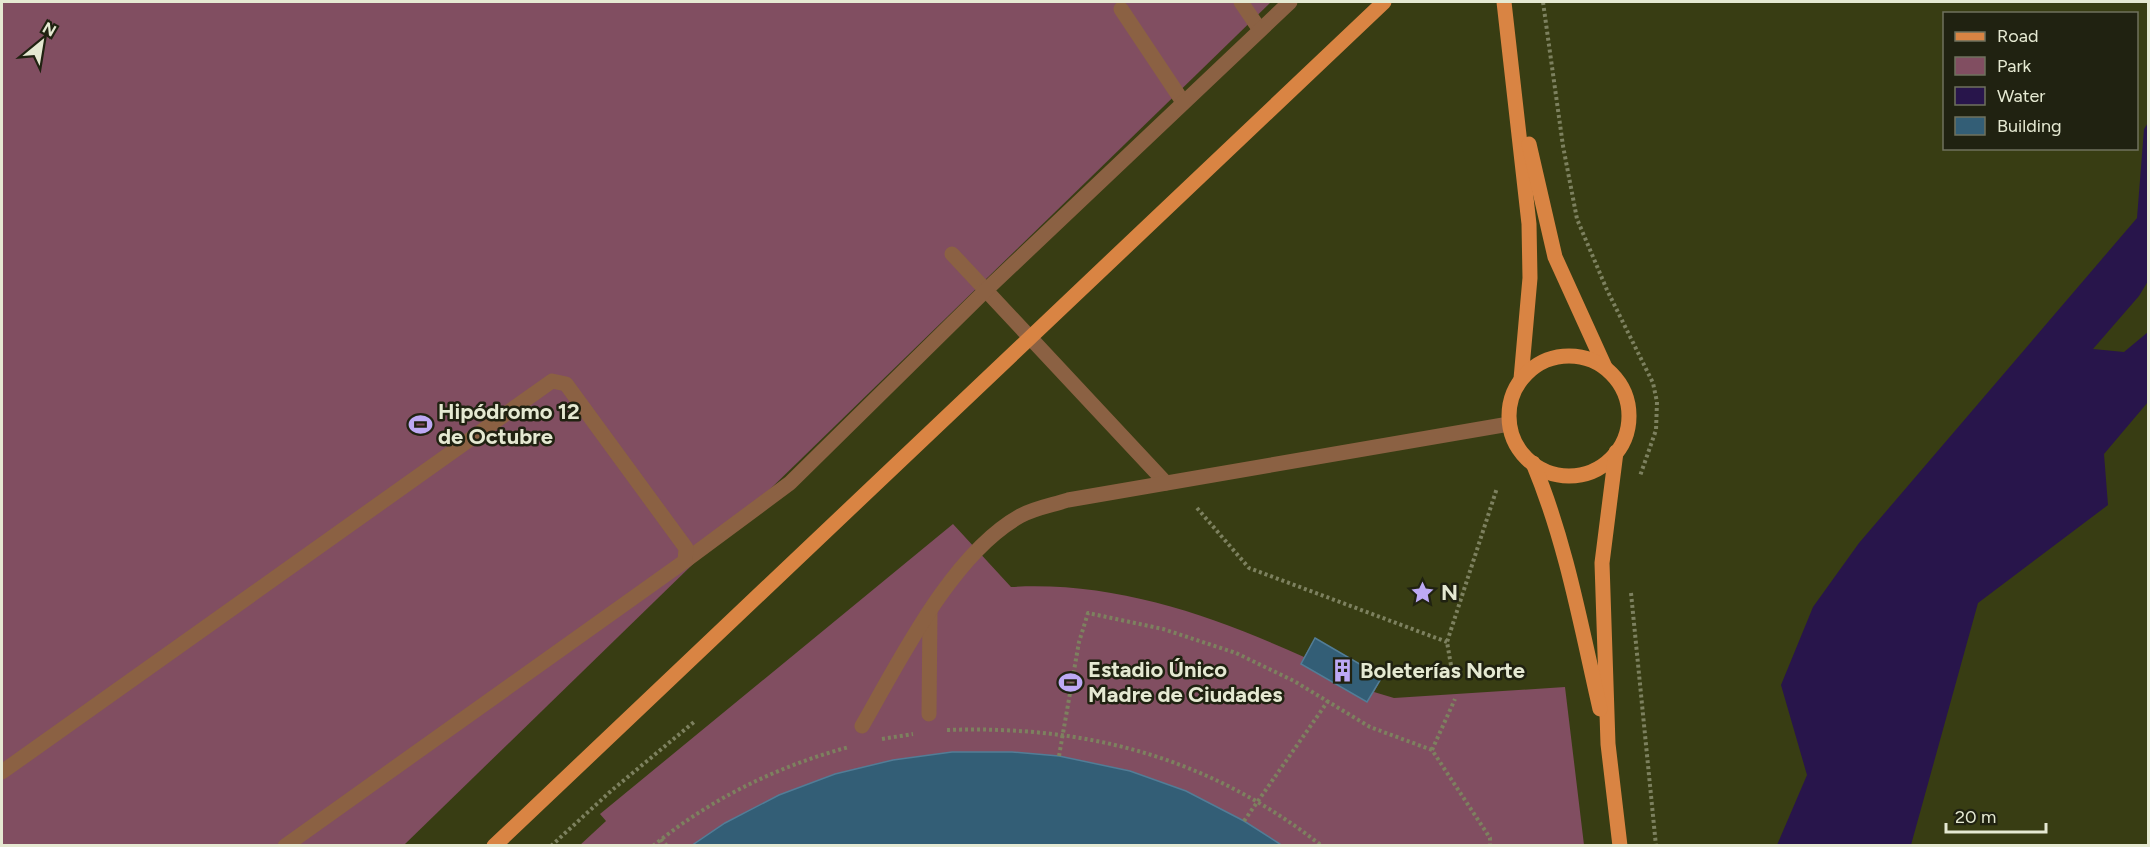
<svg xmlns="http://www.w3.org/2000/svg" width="2150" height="847" viewBox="0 0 2150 847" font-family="Figtree,sans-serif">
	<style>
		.green { fill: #814e61 }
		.water { fill: #28154b }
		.building { fill: #335e76; stroke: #527d97; stroke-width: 1.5 }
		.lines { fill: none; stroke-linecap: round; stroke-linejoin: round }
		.path { stroke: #7d815f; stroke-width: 4; stroke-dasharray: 3 3; stroke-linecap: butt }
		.minor { stroke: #8b6143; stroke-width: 15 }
		.major { stroke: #d98443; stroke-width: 15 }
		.labels { text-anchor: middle; stroke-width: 5; stroke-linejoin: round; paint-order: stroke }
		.poi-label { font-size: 22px; font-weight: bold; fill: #e5e9d2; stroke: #202211; text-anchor: start }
	</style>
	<rect width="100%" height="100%" fill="#383d13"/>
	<g class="green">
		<polygon points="2,2 1271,2 404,845 2,846"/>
		<path d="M953,524l58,63c103,-6 200,28 293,70l11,-19 67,39 -8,15 20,6 171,-11 19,158 -1005,1 27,-25 -6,-7z"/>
	</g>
	<polygon class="water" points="2148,123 2148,281 2139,296 2093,349 2124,352 2148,332 2148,402 2104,454 2108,505 1978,603 1911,845 1777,845 1807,775 1781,685 1813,607 1859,543 2137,218 2144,129"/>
	<g class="building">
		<polygon points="1315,638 1382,677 1367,702 1301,664"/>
		<polygon points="952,752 1012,752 1059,756 1130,771 1186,791 1244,821 1283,846 691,846 725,823 779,795 835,774 893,760"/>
	</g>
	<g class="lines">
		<g class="path">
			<polyline points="1543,2 1563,146 1577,219 1607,290 1653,383 1657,402 1656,430 1640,476"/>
			<polyline points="1197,508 1249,568 1447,642"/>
			<polyline points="1631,593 1656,846"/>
			<polyline points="1452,671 1447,642 1497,488"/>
			<path d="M947,730c141,-5 263,28 375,116"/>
			<polyline points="882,739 913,734"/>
			<polyline points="1432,750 1455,699"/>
			<polyline points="1059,756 1079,642 1088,613 1163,629 1236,653 1294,681 1370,727 1432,750 1490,838 1490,846"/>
			<polyline points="1244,821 1328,701"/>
			<polyline points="661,839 667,846"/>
			<polyline points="551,846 611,791 694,722"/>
			<path d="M653,846c57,-47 125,-80 196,-99"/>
		</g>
		<g class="minor">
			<polyline points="1241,2 1260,30"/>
			<polyline points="1121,9 1183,102"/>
			<polyline points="952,254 1166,483"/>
			<polyline points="685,561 790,483 985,291 1290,2"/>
			<polyline points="929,714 930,611"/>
			<path d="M862,726c38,-66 90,-172 158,-210 14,-8 33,-11 48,-16l441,-76"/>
			<polyline points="2,772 552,381 566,384 686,548 685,561 285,846"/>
		</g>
		<g class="major">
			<polyline points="1504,2 1529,224 1530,278 1521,379"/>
			<polyline points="1529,144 1555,257 1605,367"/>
			<circle cx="1569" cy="416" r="60"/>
			<polyline points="1616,452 1602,563 1608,744 1620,846"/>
			<path d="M1533,463c33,79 48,163 67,246"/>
			<polyline points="494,846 1384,2"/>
		</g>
	</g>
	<defs>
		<symbol id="stadium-bare" viewBox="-9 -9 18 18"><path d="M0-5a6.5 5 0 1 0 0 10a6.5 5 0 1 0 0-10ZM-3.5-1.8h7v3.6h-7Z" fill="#bda9f5" stroke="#202211" stroke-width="2.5" paint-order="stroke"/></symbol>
		<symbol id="sight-bare" viewBox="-9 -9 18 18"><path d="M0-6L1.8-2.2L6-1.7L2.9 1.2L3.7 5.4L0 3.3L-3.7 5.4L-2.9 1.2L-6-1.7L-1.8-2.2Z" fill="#bda9f5" stroke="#202211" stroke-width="2.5" paint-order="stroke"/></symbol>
		<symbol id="building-bare" viewBox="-9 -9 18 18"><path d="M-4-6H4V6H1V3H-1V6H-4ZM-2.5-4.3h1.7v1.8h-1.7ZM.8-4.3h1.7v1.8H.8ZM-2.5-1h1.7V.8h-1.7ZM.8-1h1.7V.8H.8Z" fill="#bda9f5" stroke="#202211" stroke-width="2.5" paint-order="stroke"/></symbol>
	</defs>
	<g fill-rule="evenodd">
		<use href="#stadium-bare" x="404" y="408" width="33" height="33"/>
		<use href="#sight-bare" x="1406" y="576" width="33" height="33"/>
		<use href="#building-bare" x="1326" y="654" width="33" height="33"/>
		<use href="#stadium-bare" x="1054" y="666" width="33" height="33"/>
	</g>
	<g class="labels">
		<g class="poi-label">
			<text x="438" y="419">Hipódromo 12<tspan x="438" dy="25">de Octubre</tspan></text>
			<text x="1441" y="600">N</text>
			<text x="1088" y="677">Estadio Único<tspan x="1088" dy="25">Madre de Ciudades</tspan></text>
			<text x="1360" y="678">Boleterías Norte</text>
		</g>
	</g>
	<rect width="2150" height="847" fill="none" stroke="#e5e9d2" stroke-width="6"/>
	<rect x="1943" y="12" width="195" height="138" fill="#202211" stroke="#6f725e" stroke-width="1.5"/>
	<rect x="1955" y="32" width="30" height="9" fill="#d98443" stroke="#6f725e" stroke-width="1.5"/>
	<text x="1997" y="42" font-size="18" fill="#e5e9d2">Road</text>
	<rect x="1955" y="57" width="30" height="18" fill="#814e61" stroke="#6f725e" stroke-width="1.5"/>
	<text x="1997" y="72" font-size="18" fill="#e5e9d2">Park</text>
	<rect x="1955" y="87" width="30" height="18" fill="#28154b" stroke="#6f725e" stroke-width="1.5"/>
	<text x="1997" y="102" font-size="18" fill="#e5e9d2">Water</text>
	<rect x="1955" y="117" width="30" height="18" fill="#335e76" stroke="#6f725e" stroke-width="1.5"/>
	<text x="1997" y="132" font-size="18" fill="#e5e9d2">Building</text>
	<g transform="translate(42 42) rotate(30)" stroke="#202211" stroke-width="4.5" paint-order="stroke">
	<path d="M0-4.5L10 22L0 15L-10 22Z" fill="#e5e9d2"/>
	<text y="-9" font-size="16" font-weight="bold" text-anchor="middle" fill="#e5e9d2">N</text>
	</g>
	<path d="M1946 823v9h100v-9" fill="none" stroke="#e5e9d2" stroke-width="3"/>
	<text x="1955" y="823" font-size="18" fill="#e5e9d2" stroke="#202211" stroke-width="4.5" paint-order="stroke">20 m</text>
</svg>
